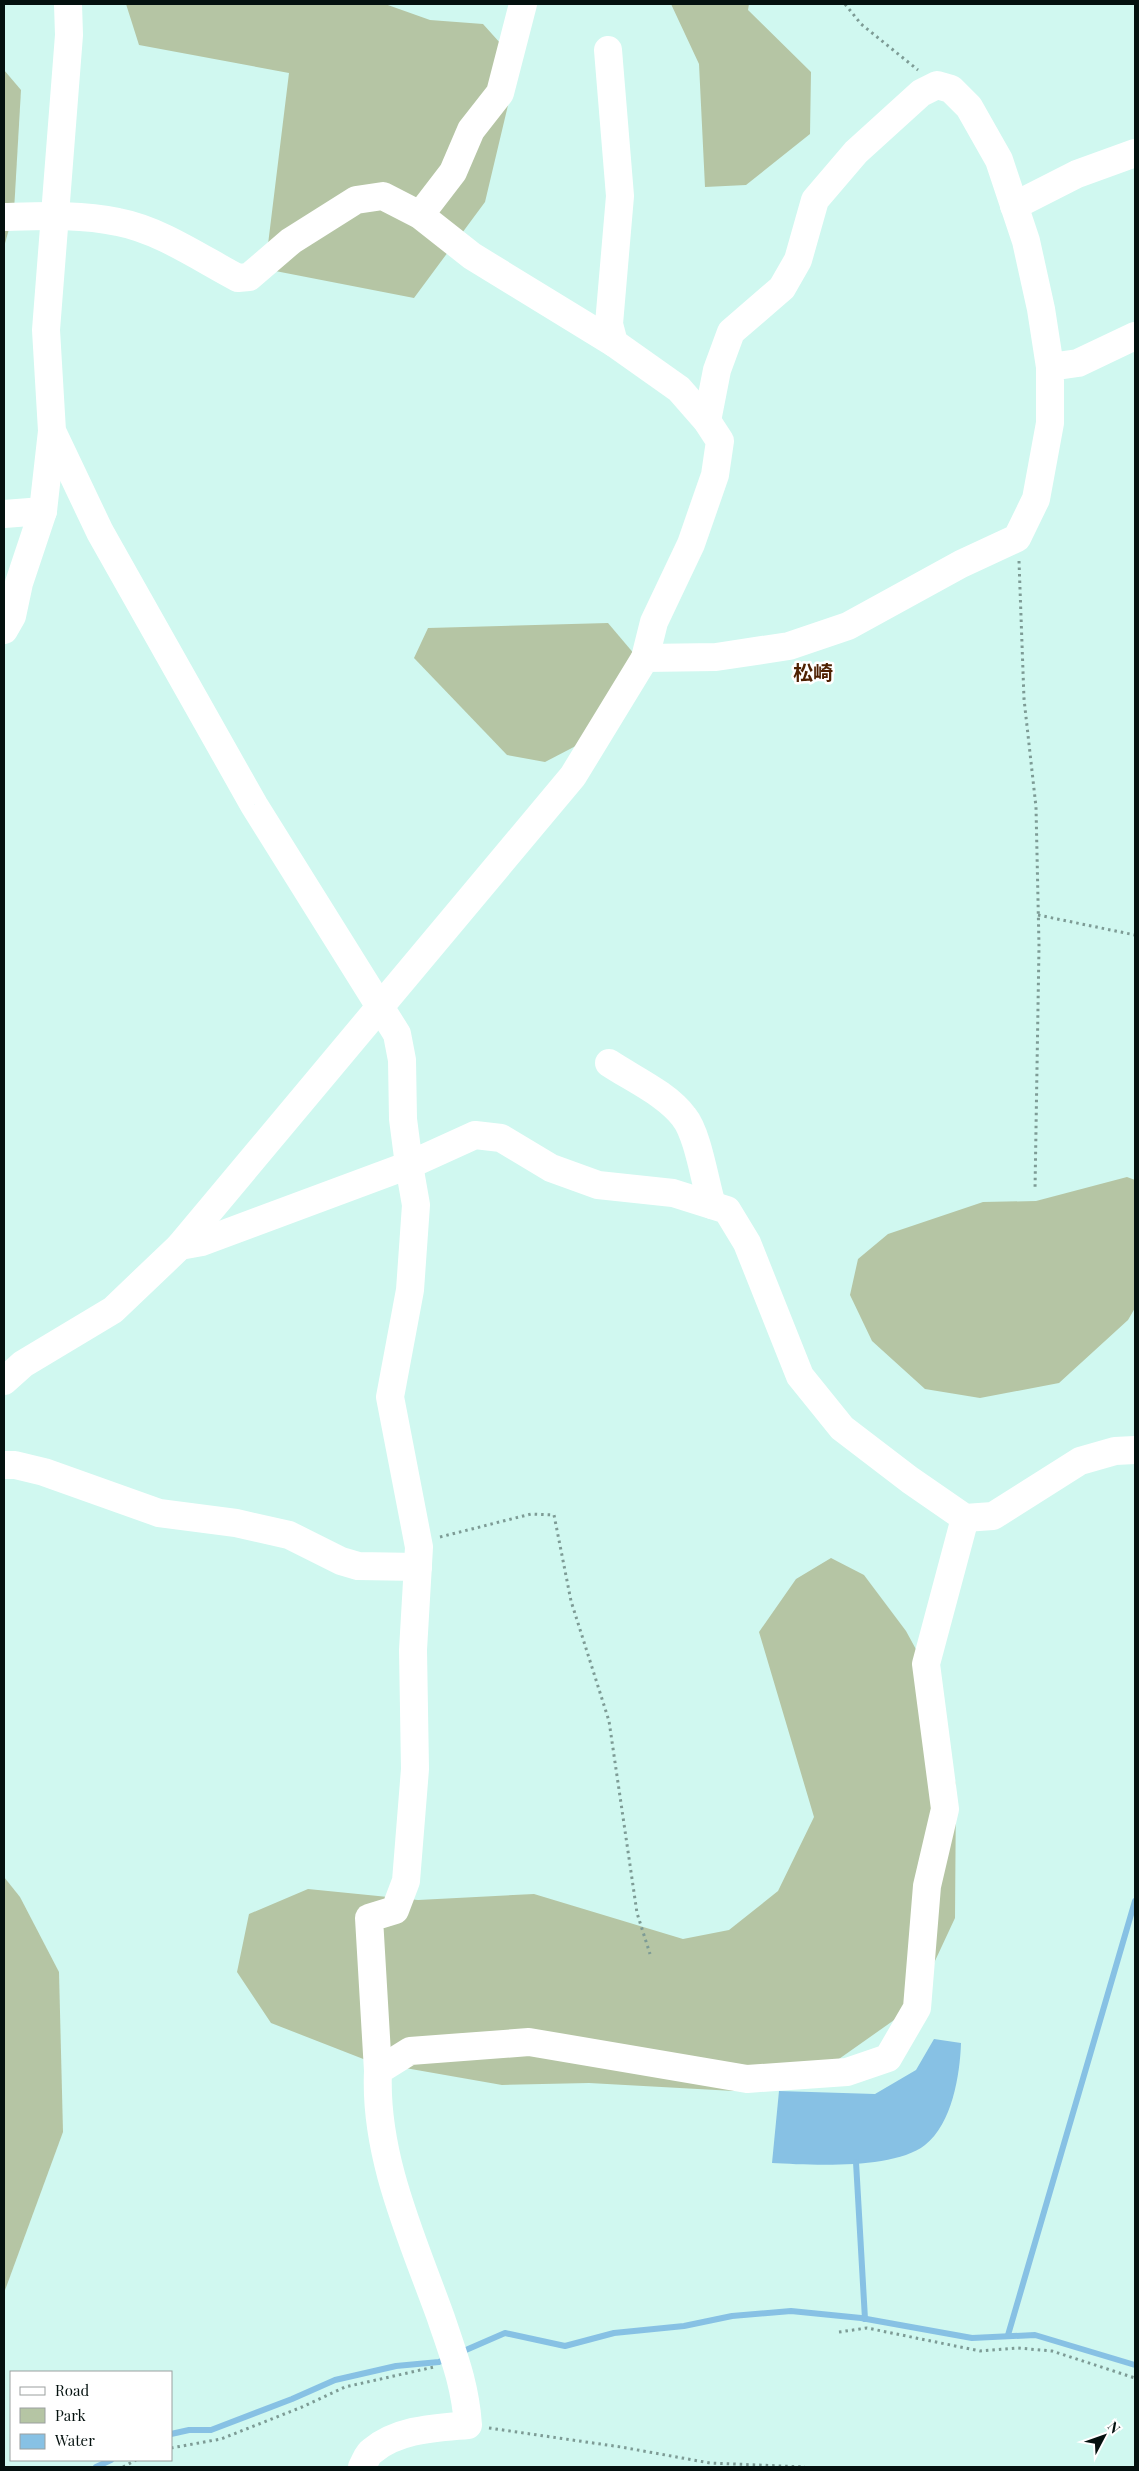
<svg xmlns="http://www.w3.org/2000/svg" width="1139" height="2471" viewBox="0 0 1139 2471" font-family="'Playfair Display','Noto Sans JP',serif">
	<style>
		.green { fill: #b5c5a4 }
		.water { fill: #87c1e4 }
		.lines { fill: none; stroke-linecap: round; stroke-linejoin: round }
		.stream { stroke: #87c1e4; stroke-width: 6 }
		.path { stroke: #7d9b95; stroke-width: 3; stroke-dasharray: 2.5 4; stroke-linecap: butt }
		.minor { stroke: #fff; stroke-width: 28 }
		.labels { text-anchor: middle; stroke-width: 5; stroke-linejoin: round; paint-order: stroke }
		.quarter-label { font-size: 20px; font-weight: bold; fill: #4f2102; stroke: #fff }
	</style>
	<rect width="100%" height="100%" fill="#d0f8f0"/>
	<g class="green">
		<polygon points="126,4 385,4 430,20 483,24 518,63 485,202 414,298 265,269 289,73 139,45"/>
		<polygon points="671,4 749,4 748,10 811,72 810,134 746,185 705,187 699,64"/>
		<polygon points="4,70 21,90 14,211 4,247"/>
		<polygon points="608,623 641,662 618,724 545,762 507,755 414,658 428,628"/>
		<polygon points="1127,1177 1135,1180 1135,1308 1128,1320 1059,1383 980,1398 925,1389 872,1341 850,1295 858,1259 888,1234 983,1202 1036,1201"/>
		<polygon points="831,1558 864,1575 906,1631 936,1686 956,1786 955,1918 914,2006 812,2078 734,2091 589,2083 502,2085 371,2062 271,2023 237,1972 249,1914 308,1889 418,1900 534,1894 683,1939 729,1930 778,1891 814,1817 759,1632 796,1579"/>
		<polygon points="4,1877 20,1897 59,1972 63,2132 4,2293"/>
	</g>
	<path class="water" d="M934,2039l27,4c-1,32 -9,81 -36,102 -32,25 -114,20 -153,18l7,-72 96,3 41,-24z"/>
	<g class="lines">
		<g class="stream">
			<polyline points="856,2162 865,2319"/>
			<polyline points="1008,2335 1135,1901"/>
			<polyline points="459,2353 505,2333 565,2346 614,2333 684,2326 732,2316 791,2311 861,2318 972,2338 1035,2335 1135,2365"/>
			<polyline points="171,2434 189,2430 211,2430 292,2399 335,2380 396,2366 439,2362 448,2358"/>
			<polyline points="96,2467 111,2460"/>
		</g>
		<g class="path">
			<polyline points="845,4 861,24 918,70"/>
			<polyline points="1019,561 1024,699 1036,807 1039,946 1035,1190"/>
			<polyline points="1038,915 1135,935"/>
			<polyline points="440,1537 531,1514 554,1515 571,1601 609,1721 637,1913 650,1954"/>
			<polyline points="839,2332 867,2328 980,2351 1018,2348 1052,2351 1135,2378"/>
			<polyline points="489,2428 621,2447 710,2463 805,2467"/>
			<polyline points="171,2448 221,2439 302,2407 345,2387 434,2367"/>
			<polyline points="123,2467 136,2460"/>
		</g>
		<g class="minor">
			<polyline points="68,4 69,35 46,330 52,431 100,532 254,805 397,1034 402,1060 403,1119 409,1165 475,1135 501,1138 551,1168 598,1185 673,1193 727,1210 747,1243 800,1376 842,1428 910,1480 965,1518 993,1516 1080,1461 1115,1451 1135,1450"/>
			<polyline points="608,50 620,196 609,324 614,343 679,389 707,421 720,441 715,475 691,544 654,622 645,658"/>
			<polyline points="1014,206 1077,174 1135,153"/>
			<polyline points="420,215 453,172 471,130 500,93 523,4"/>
			<path d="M4,217c37,-1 77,-3 114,5 42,8 82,36 120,56l11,-1 42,-36 65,-41 27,-4 37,19 52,41 142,87"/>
			<polyline points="707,421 717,370 731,332 782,288 798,260 815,200 856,152 921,93 937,85 951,89 969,107 999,160 1026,241 1041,309 1050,367"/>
			<polyline points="4,514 43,511"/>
			<polyline points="4,630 12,616 19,583 43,511 52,431"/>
			<path d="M609,1063c24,16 58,31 75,54 14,17 21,66 28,88"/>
			<polyline points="180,1246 202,1242 409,1165 416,1205 410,1290 390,1397 419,1547 413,1650 415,1769 406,1881 395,1910 369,1918 378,2071"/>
			<polyline points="4,1381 23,1364 113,1310 180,1246 573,776 645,658 716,657 789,646 848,626 961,564 1017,538 1036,499 1050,423 1050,367 1078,363 1135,336"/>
			<polyline points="4,1465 15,1465 44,1472 159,1513 236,1523 289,1535 341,1561 358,1566 418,1567"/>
			<path d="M362,2467c3,-5 5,-13 10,-16 26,-22 64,-23 96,-26 -3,-41 -14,-68 -27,-107 -28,-78 -67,-161 -63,-247l32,-20 119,-9 218,37 100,-7 41,-14 29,-50 10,-122 18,-77 -19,-145 39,-146"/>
		</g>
	</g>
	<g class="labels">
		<g class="quarter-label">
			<text x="813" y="680">松崎</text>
		</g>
	</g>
	<rect width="1139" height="2471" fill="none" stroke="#04110f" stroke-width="10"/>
	<rect x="10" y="2371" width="162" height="90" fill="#ffffff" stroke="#9ba09f"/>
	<rect x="20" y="2387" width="25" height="8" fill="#ffffff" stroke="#9ba09f"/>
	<text x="55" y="2396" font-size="15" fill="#04110f">Road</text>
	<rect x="20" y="2408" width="25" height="15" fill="#b5c5a4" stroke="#9ba09f"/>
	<text x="55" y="2421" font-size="15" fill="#04110f">Park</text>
	<rect x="20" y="2434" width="25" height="15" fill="#87c1e4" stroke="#9ba09f"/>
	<text x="55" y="2446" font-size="15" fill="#04110f">Water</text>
	<g transform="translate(1104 2436) rotate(49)" stroke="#ffffff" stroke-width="4" paint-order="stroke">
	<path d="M0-4L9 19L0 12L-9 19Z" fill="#04110f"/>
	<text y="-8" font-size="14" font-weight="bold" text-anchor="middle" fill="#04110f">N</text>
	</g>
</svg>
